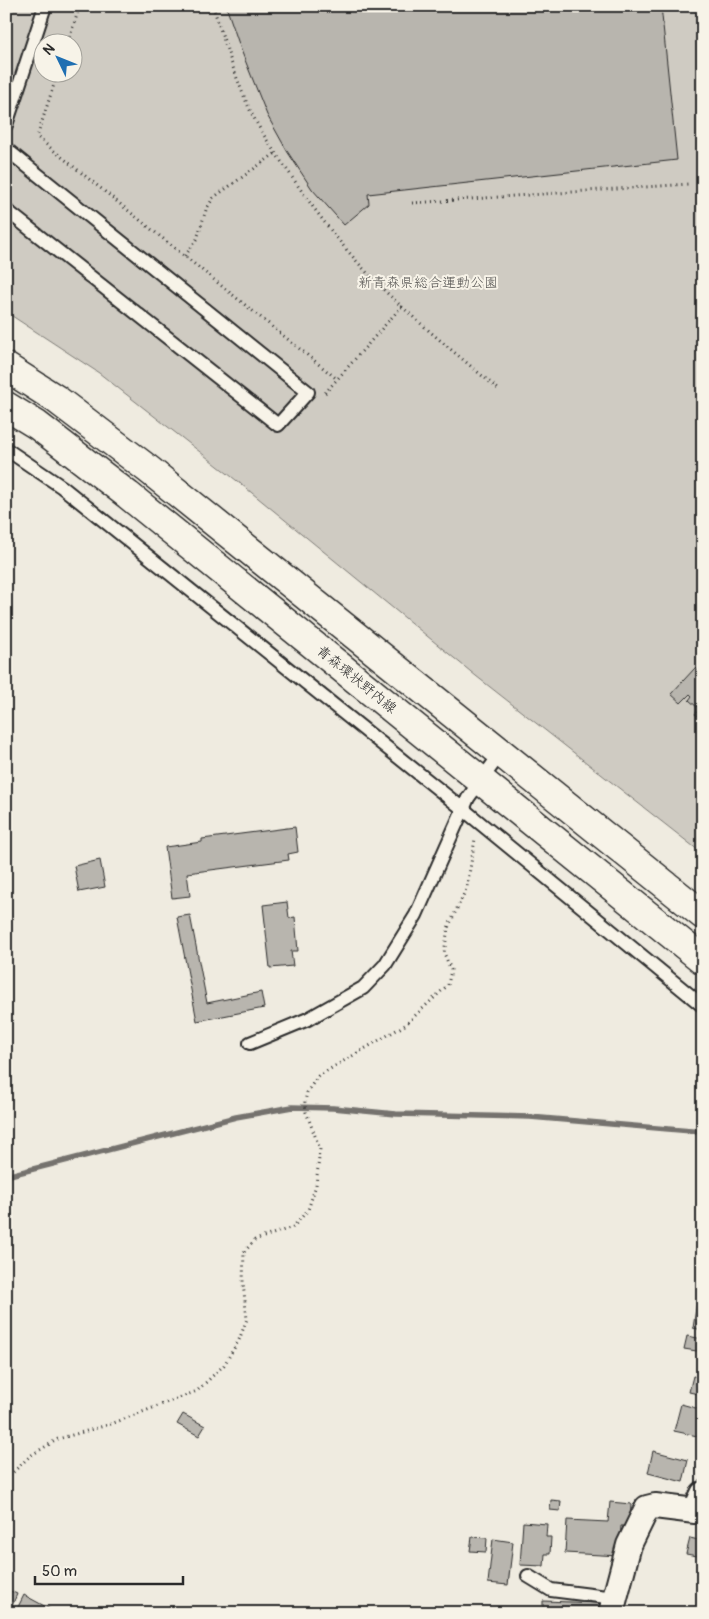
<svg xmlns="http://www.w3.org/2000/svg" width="709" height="1619" viewBox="0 0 709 1619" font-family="Pangolin,'Klee One',sans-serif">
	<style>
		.green { fill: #cfcbc2; stroke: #7d7b76; fill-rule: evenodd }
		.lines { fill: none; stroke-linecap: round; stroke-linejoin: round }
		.stream { stroke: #74726e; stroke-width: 5.5 }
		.building { fill: #b8b5ae; stroke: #2b2b2b }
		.lane-casing { stroke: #2b2b2b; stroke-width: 16 }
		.street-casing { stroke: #2b2b2b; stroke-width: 28 }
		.primary-casing { stroke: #2b2b2b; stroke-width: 31 }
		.path { stroke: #2b2b2b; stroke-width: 3; stroke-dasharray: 1 4; stroke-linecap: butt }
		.lane { stroke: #f7f3e8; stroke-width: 12 }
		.street { stroke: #f7f3e8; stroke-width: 24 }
		.primary { stroke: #f7f3e8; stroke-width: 28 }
		.labels { text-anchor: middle; stroke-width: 4; stroke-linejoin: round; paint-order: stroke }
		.park-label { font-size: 14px; fill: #545351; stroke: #f7f3e8 }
		.street-label { font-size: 14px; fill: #2b2b2b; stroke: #f7f3e8 }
	</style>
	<rect width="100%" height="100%" fill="#efebe0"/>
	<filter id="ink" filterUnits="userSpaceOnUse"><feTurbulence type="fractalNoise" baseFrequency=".02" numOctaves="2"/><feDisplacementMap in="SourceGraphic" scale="10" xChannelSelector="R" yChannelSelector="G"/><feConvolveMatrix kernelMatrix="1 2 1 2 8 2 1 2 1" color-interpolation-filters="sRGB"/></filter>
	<g filter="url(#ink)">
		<path class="green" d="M6,6h697v848l-227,-178 -235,-192 -142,-111 -93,-61zM42,42h30v30h-30z"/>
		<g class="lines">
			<polyline class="stream" points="6,1176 236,1117 292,1107 333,1108 396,1114 530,1117 703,1132"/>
		</g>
		<g class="building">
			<polygon points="226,6 661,6 677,160 368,194 369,204 344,225 312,189 287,151 267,115 241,50"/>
			<polygon points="695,668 703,675 703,721 695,714 703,705 700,703 697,707 689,700 692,696 690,694 681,703 671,694"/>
			<polygon points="295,827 298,852 288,854 289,860 187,873 190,896 172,898 165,847 202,842 202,839"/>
			<polygon points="100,860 105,887 79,892 74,866"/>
			<polygon points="287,902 289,918 295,917 298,951 291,951 293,966 270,968 263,905"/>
			<polygon points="190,915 207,1003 261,992 264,1008 197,1021 177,917"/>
			<polygon points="697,1302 703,1303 703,1330 693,1328"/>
			<polygon points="687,1336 703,1339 703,1352 684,1349"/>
			<polygon points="702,1360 703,1360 703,1395 689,1392 693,1376 698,1377"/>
			<polygon points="681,1404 703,1410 702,1437 674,1431"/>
			<polygon points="183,1414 205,1426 199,1436 177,1424"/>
			<polygon points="653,1451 688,1460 683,1482 648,1473"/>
			<polygon points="551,1500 561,1501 560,1511 550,1510"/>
			<polygon points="610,1502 631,1504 630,1526 621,1526 619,1556 565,1553 567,1520 608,1522"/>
			<polygon points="523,1522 547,1524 546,1537 551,1537 550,1554 545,1554 544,1566 520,1565"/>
			<polygon points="472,1537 487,1538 486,1552 470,1551"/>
			<polygon points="690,1538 703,1541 703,1557 686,1554"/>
			<polygon points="493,1539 513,1542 508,1585 488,1583"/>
			<polygon points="6,1589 17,1594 9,1613 6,1613"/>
			<polygon points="24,1595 50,1609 48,1613 15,1613"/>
			<polygon points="543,1601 599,1603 598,1613 543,1613"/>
		</g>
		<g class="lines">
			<defs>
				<g id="lane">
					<polyline points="6,125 45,6"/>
					<polyline points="6,149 308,392 278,425 6,210"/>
					<polyline points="6,449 62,487 463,809 703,1006"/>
					<polyline points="250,1043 308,1019 363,988 385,965 416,915 468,798 501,753"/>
					<polyline points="528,1576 551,1590 615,1598"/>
				</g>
				<polyline id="street" points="611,1613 629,1545 647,1508 655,1506 695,1511 703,1494"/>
				<g id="primary">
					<polyline points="6,367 56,399 148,469 703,915"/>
					<polyline points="6,406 37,425 128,495 703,960"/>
				</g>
			</defs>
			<use href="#lane" class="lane-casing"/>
			<use href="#street" class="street-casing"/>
			<use href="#primary" class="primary-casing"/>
			<g class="path">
				<path d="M213,6c11,35 22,71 37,104 11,23 26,44 40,64 28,42 60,83 96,118 36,34 74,65 112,97"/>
				<polyline points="68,42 80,6"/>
				<polyline points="58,72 37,137 337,379"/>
				<polyline points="412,203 689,184"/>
				<polyline points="185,256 197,239 206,210 213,198 276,153"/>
				<polyline points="325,393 402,306"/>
				<polyline points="6,1479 30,1456 58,1439 111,1424 197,1391 224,1365 239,1340 247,1319 243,1283 244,1252 255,1240 293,1227 308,1210 316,1185 320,1149 306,1112 305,1102 307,1092 318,1076 405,1025 448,985 451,970 444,953 448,928 467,887 475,839"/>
			</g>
			<use href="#lane" class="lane"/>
			<use href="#street" class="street"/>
			<use href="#primary" class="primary"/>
		</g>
	</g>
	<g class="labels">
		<g class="park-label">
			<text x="428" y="287">新青森県総合運動公園</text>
		</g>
		<g class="street-label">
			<text transform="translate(357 679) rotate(39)" y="5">青森環状野内線</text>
		</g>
	</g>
	<rect width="709" height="1619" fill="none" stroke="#f7f3e8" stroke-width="25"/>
	<rect x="12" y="12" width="684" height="1594" fill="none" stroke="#2b2b2b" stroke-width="2" filter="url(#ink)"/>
	<g transform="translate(58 58) rotate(313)"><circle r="24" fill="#f7f3e8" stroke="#a5a39c"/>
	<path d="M0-4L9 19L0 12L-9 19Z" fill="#1f6fb2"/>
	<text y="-8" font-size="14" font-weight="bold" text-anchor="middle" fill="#2b2b2b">N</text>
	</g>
	<path d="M35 1576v8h148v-8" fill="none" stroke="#2b2b2b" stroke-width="2.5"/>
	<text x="42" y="1576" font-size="15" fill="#2b2b2b" stroke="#f7f3e8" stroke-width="4" paint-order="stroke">50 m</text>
</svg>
